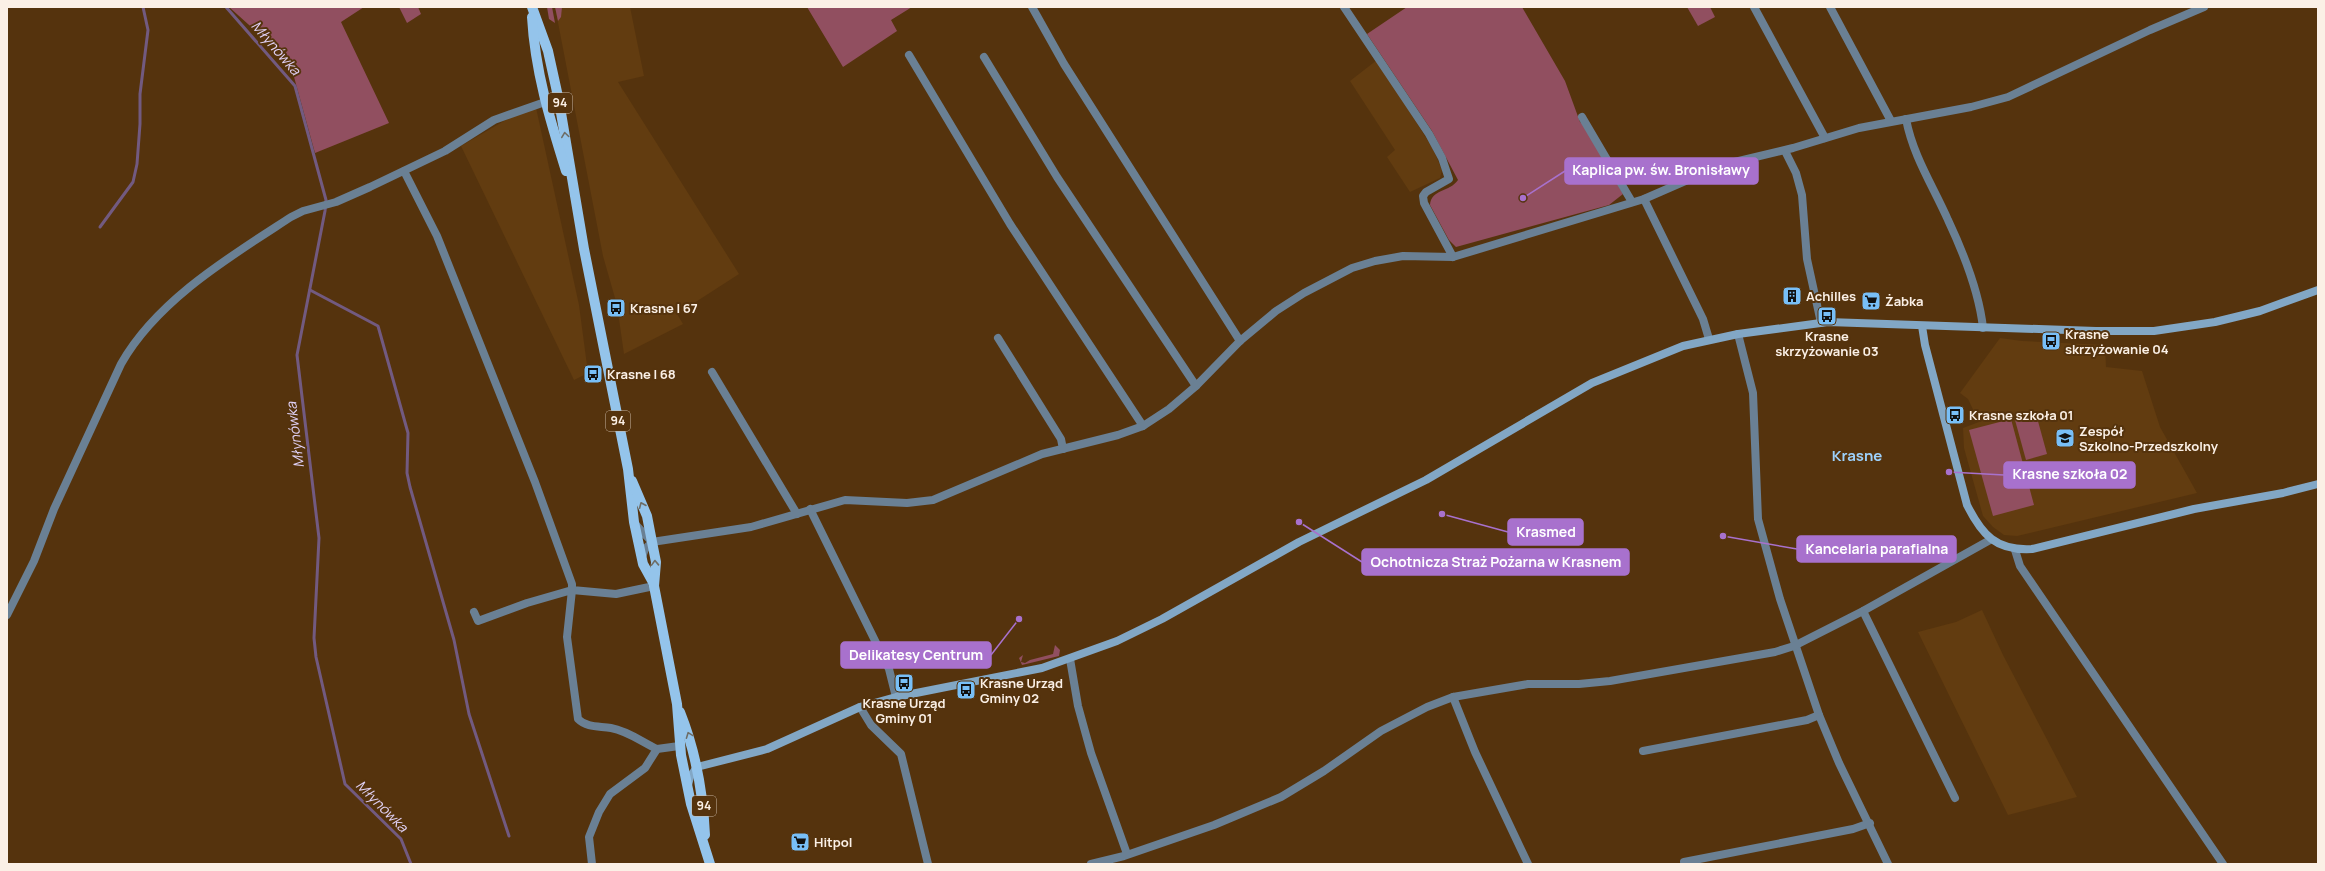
<svg xmlns="http://www.w3.org/2000/svg" width="2325" height="871" viewBox="0 0 2325 871" font-family="Manrope,sans-serif">
	<style>
		.built { fill: #623c10 }
		.green { fill: #914f60 }
		.lines { fill: none; stroke-linecap: round; stroke-linejoin: round }
		.stream { stroke: #725a80; stroke-width: 3 }
		.street { stroke: #6a8094; stroke-width: 8 }
		.secondary { stroke: #82a7c5; stroke-width: 8 }
		.primary { stroke: #94c4eb; stroke-width: 10 }
		.oneway { stroke: #6e6d66 }
		.labels { text-anchor: middle; stroke-width: 4; stroke-linejoin: round; paint-order: stroke }
		.shield { fill: #55330d; stroke: #c9b7a5; stroke-width: 1 }
		.shield-label { font-size: 12px; font-weight: bold; fill: #fbf0e6 }
		.poi-label { font-size: 13px; font-weight: bold; fill: #fbf0e6; stroke: #55330d; text-anchor: start }
		.water-label { font-size: 14px; font-style: italic; fill: #e1d2f7; stroke: #55330d }
		.quarter-label { font-size: 15px; font-weight: bold; fill: #9dd1fb; stroke: #55330d }
		.leader { fill: none; stroke: #a871cd; stroke-width: 1.5 }
		.callout-dot { fill: #a871cd; stroke: #55330d; stroke-width: 1.5 }
		.callout { fill: #a871cd; stroke: #a871cd; stroke-width: 1.5 }
		.callout-label { font-size: 14px; text-anchor: middle; font-weight: bold; fill: #fff }
	</style>
	<rect width="100%" height="100%" fill="#55330d"/>
	<g class="built">
		<polygon points="555,7 630,7 644,76 618,82 739,274 677,314 683,324 624,354 617,305 603,256"/>
		<polygon points="1377,60 1433,149 1442,170 1440,178 1410,192 1387,157 1395,150 1350,81"/>
		<polygon points="535,103 579,305 588,373 574,380 461,146"/>
		<polygon points="2000,338 2022,341 2105,345 2106,367 2142,371 2160,427 2197,493 2017,536 2004,535 1993,527 1983,516 1964,448 1963,428 1979,422 1968,399 1960,393"/>
		<polygon points="1982,610 2003,655 2077,797 2008,815 1918,632 1956,622"/>
	</g>
	<g class="green">
		<polygon points="229,7 364,7 341,22 389,123 315,153 291,66 280,53"/>
		<polygon points="399,7 418,7 421,14 407,23"/>
		<polygon points="547,7 552,7 555,23 549,19"/>
		<polygon points="555,7 562,7 561,17 558,21"/>
		<polygon points="807,7 912,7 891,20 897,31 843,67"/>
		<path d="M1407,7h115l43,74 15,41 5,3 38,69 -14,11 -153,42 -7,-7 -19,-35c1,-16 20,-13 28,-25l-26,-49 -65,-97z"/>
		<polygon points="1687,7 1710,7 1715,17 1698,26"/>
		<polygon points="2036,414 2047,454 2026,460 2015,420"/>
		<polygon points="2011,419 2034,505 1993,516 1969,430"/>
		<polygon points="1055,645 1060,650 1059,656 1022,665 1019,658 1023,655 1021,662 1025,663 1030,660 1053,654"/>
	</g>
	<g class="lines">
		<g class="stream">
			<polyline points="226,7 295,86 326,200 325,211 297,355 319,538 314,638 316,657 345,784 401,839 411,864"/>
			<polyline points="100,227 133,182 137,164 140,124 140,94 148,30 143,7"/>
			<polyline points="310,290 378,326 408,433 407,473 410,487 454,640 469,714 509,836"/>
		</g>
		<g class="street">
			<polyline points="1032,7 1064,64 1240,341"/>
			<polyline points="1344,7 1429,134 1442,158 1449,179 1426,192 1423,196 1424,203 1453,257"/>
			<polyline points="1754,7 1825,138"/>
			<polyline points="1830,7 1891,121"/>
			<polyline points="909,55 1010,224 1143,426"/>
			<polyline points="984,57 1057,177 1196,386"/>
			<polyline points="1582,117 1632,202"/>
			<path d="M1906,119c7,37 27,67 42,101 16,34 31,71 35,108"/>
			<polyline points="1785,151 1796,173 1802,195 1807,259 1821,323"/>
			<polyline points="404,171 437,236 535,482 572,584 572,590 616,594 654,586"/>
			<polyline points="1644,199 1703,319 1709,339"/>
			<polyline points="1738,334 1753,393 1758,519 1780,599 1819,715 1839,763 1888,864"/>
			<polyline points="998,338 1061,439 1063,449"/>
			<polyline points="712,372 797,514"/>
			<polyline points="810,509 889,669 896,697"/>
			<polyline points="635,524 652,542"/>
			<polyline points="2015,550 2020,566 2223,864"/>
			<polyline points="642,557 645,549 652,542 751,527 845,500 907,503 933,500 1042,454 1118,435 1143,426 1169,409 1196,386 1240,341 1276,311 1304,293 1352,268 1375,261 1403,256 1453,257 1644,199 1722,165 1793,148 1859,128 1971,107 2008,97 2150,30 2204,7"/>
			<polyline points="1863,611 1955,798"/>
			<path d="M474,612l4,9 49,-18 45,-13 -5,47 11,82c9,9 21,7 33,9 17,3 31,14 46,21"/>
			<path d="M7,615l27,-54 20,-52 67,-145c36,-64 110,-108 170,-147l12,-6 33,-9 34,-15 75,-36 49,-31 51,-18"/>
			<polyline points="1070,659 1078,706 1091,753 1127,854"/>
			<polyline points="1453,697 1475,752 1528,864"/>
			<polyline points="860,707 871,725 901,754 928,864"/>
			<polyline points="1643,751 1807,720 1819,715"/>
			<polyline points="1684,862 1853,829 1870,823"/>
			<polyline points="592,864 589,837 599,812 610,794 645,768 657,749 679,746"/>
			<polyline points="1091,864 1124,856 1214,825 1281,797 1324,771 1381,731 1427,707 1453,697 1528,684 1579,684 1610,681 1775,652 1794,646 1863,611 1990,540"/>
		</g>
		<g class="secondary">
			<path d="M1922,326l3,19 42,160c15,30 29,46 65,44l162,-40 89,-16 35,-9"/>
			<polyline points="688,785 690,777 697,767 767,749 860,707 896,697 1042,668 1117,641 1162,619 1299,542 1426,480 1592,383 1683,346 1738,334 1828,322 2096,331 2154,331 2215,322 2260,311 2318,290"/>
		</g>
		<g class="primary">
			<polyline points="532,7 548,51 559,101 584,249 628,469 634,522 643,564 654,584"/>
			<path d="M532,17c3,54 18,103 34,154"/>
			<polyline points="632,481 647,516 652,542 656,562 654,586 677,704 681,755 691,804 710,864"/>
			<path d="M680,712c16,40 23,80 25,123"/>
		</g>
	</g>
	<defs><path id="oneway-chevron" d="M-2-3.5L2.5 0L-2 3.5" fill="none" stroke-width="1.6" stroke-linecap="round" stroke-linejoin="round"/></defs>
	<g class="oneway">
		<use href="#oneway-chevron" transform="translate(565 135) rotate(-98)"/>
		<use href="#oneway-chevron" transform="translate(642 505) rotate(-113)"/>
		<use href="#oneway-chevron" transform="translate(655 563) rotate(-92)"/>
		<use href="#oneway-chevron" transform="translate(689 735) rotate(-111)"/>
	</g>
	<defs>
		<symbol id="building-square" viewBox="-11 -11 22 22"><rect x="-9" y="-9" width="18" height="18" rx="4" fill="#78bff7" stroke="#55330d"/><path d="M-4-6H4V6H1V3H-1V6H-4ZM-2.5-4.3h1.7v1.8h-1.7ZM.8-4.3h1.7v1.8H.8ZM-2.5-1h1.7V.8h-1.7ZM.8-1h1.7V.8H.8Z" fill="#111"/></symbol>
		<symbol id="supermarket-square" viewBox="-11 -11 22 22"><rect x="-9" y="-9" width="18" height="18" rx="4" fill="#78bff7" stroke="#55330d"/><path d="M-6-5.5h2.5l.6 2H6L4.5 2H-2.5L-4.4-4H-6ZM-1.5 3.2a1.3 1.3 0 1 0 .1 0ZM3 3.2a1.3 1.3 0 1 0 .1 0Z" fill="#111"/></symbol>
		<symbol id="bus-square" viewBox="-11 -11 22 22"><rect x="-9" y="-9" width="18" height="18" rx="4" fill="#78bff7" stroke="#55330d"/><path d="M-5-6H5V4H4V6H2V4H-2V6H-4V4H-5ZM-3.5-4V0h7V-4ZM-3.5 1.2v1.5H-2V1.2ZM2 1.2v1.5H3.5V1.2Z" fill="#111"/></symbol>
		<symbol id="school-square" viewBox="-11 -11 22 22"><rect x="-9" y="-9" width="18" height="18" rx="4" fill="#78bff7" stroke="#55330d"/><path d="M0-5L7-2L0 1L-7-2ZM-4 1L0 2.5L4 1V4Q0 6-4 4Z" fill="#111"/></symbol>
	</defs>
	<g fill-rule="evenodd">
		<use href="#building-square" x="1781" y="285" width="22" height="22"/>
		<use href="#supermarket-square" x="1860" y="290" width="22" height="22"/>
		<use href="#bus-square" x="605" y="297" width="22" height="22"/>
		<use href="#bus-square" x="1816" y="305" width="22" height="22"/>
		<use href="#bus-square" x="2040" y="330" width="22" height="22"/>
		<use href="#bus-square" x="582" y="363" width="22" height="22"/>
		<use href="#bus-square" x="1944" y="404" width="22" height="22"/>
		<use href="#school-square" x="2054" y="427" width="22" height="22"/>
		<use href="#bus-square" x="893" y="672" width="22" height="22"/>
		<use href="#bus-square" x="955" y="679" width="22" height="22"/>
		<use href="#supermarket-square" x="789" y="831" width="22" height="22"/>
	</g>
	<g class="labels">
		<g class="shield">
			<rect x="548" y="93" width="24" height="20" rx="3"/>
			<rect x="606" y="411" width="24" height="20" rx="3"/>
			<rect x="692" y="796" width="24" height="20" rx="3"/>
		</g>
		<g class="shield-label">
			<text x="560" y="107">94</text>
			<text x="618" y="425">94</text>
			<text x="704" y="810">94</text>
		</g>
		<g class="poi-label">
			<text x="1806" y="301">Achilles</text>
			<text x="1885" y="306">Żabka</text>
			<text x="630" y="313">Krasne I 67</text>
			<text x="2065" y="339">Krasne<tspan x="2065" dy="15">skrzyżowanie 04</tspan></text>
			<text x="1827" y="341" text-anchor="middle">Krasne<tspan x="1827" dy="15">skrzyżowanie 03</tspan></text>
			<text x="607" y="379">Krasne I 68</text>
			<text x="1969" y="420">Krasne szkoła 01</text>
			<text x="2079" y="436">Zespół<tspan x="2079" dy="15">Szkolno-Przedszkolny</tspan></text>
			<text x="980" y="688">Krasne Urząd<tspan x="980" dy="15">Gminy 02</tspan></text>
			<text x="904" y="708" text-anchor="middle">Krasne Urząd<tspan x="904" dy="15">Gminy 01</tspan></text>
			<text x="814" y="847">Hitpol</text>
		</g>
		<g class="water-label">
			<text transform="translate(276 48) rotate(49)" y="5">Młynówka</text>
			<text transform="translate(295 435) rotate(-97)" y="5">Młynówka</text>
			<text transform="translate(382 806) rotate(45)" y="5">Młynówka</text>
		</g>
		<g class="quarter-label">
			<text x="1857" y="461">Krasne</text>
		</g>
	</g>
	<path class="leader" d="M1523 198L1565 171M1949 472L2004 475M1442 514L1508 532M1723 536L1797 549M1299 522L1362 562M1019 619L991 655"/>
	<g class="callout-dot">
		<circle cx="1523" cy="198" r="4"/>
		<circle cx="1949" cy="472" r="4"/>
		<circle cx="1442" cy="514" r="4"/>
		<circle cx="1723" cy="536" r="4"/>
		<circle cx="1299" cy="522" r="4"/>
		<circle cx="1019" cy="619" r="4"/>
	</g>
	<g class="callout">
		<rect x="1565" y="158" width="193" height="26" rx="4"/>
		<rect x="2004" y="462" width="131" height="26" rx="4"/>
		<rect x="1508" y="519" width="75" height="26" rx="4"/>
		<rect x="1797" y="536" width="159" height="26" rx="4"/>
		<rect x="1362" y="549" width="267" height="26" rx="4"/>
		<rect x="841" y="642" width="150" height="26" rx="4"/>
	</g>
	<g class="callout-label">
		<text x="1661" y="175">Kaplica pw. św. Bronisławy</text>
		<text x="2070" y="479">Krasne szkoła 02</text>
		<text x="1546" y="537">Krasmed</text>
		<text x="1877" y="554">Kancelaria parafialna</text>
		<text x="1496" y="567">Ochotnicza Straż Pożarna w Krasnem</text>
		<text x="916" y="660">Delikatesy Centrum</text>
	</g>
	<rect width="2325" height="871" fill="none" stroke="#fbf0e6" stroke-width="16"/>
</svg>
